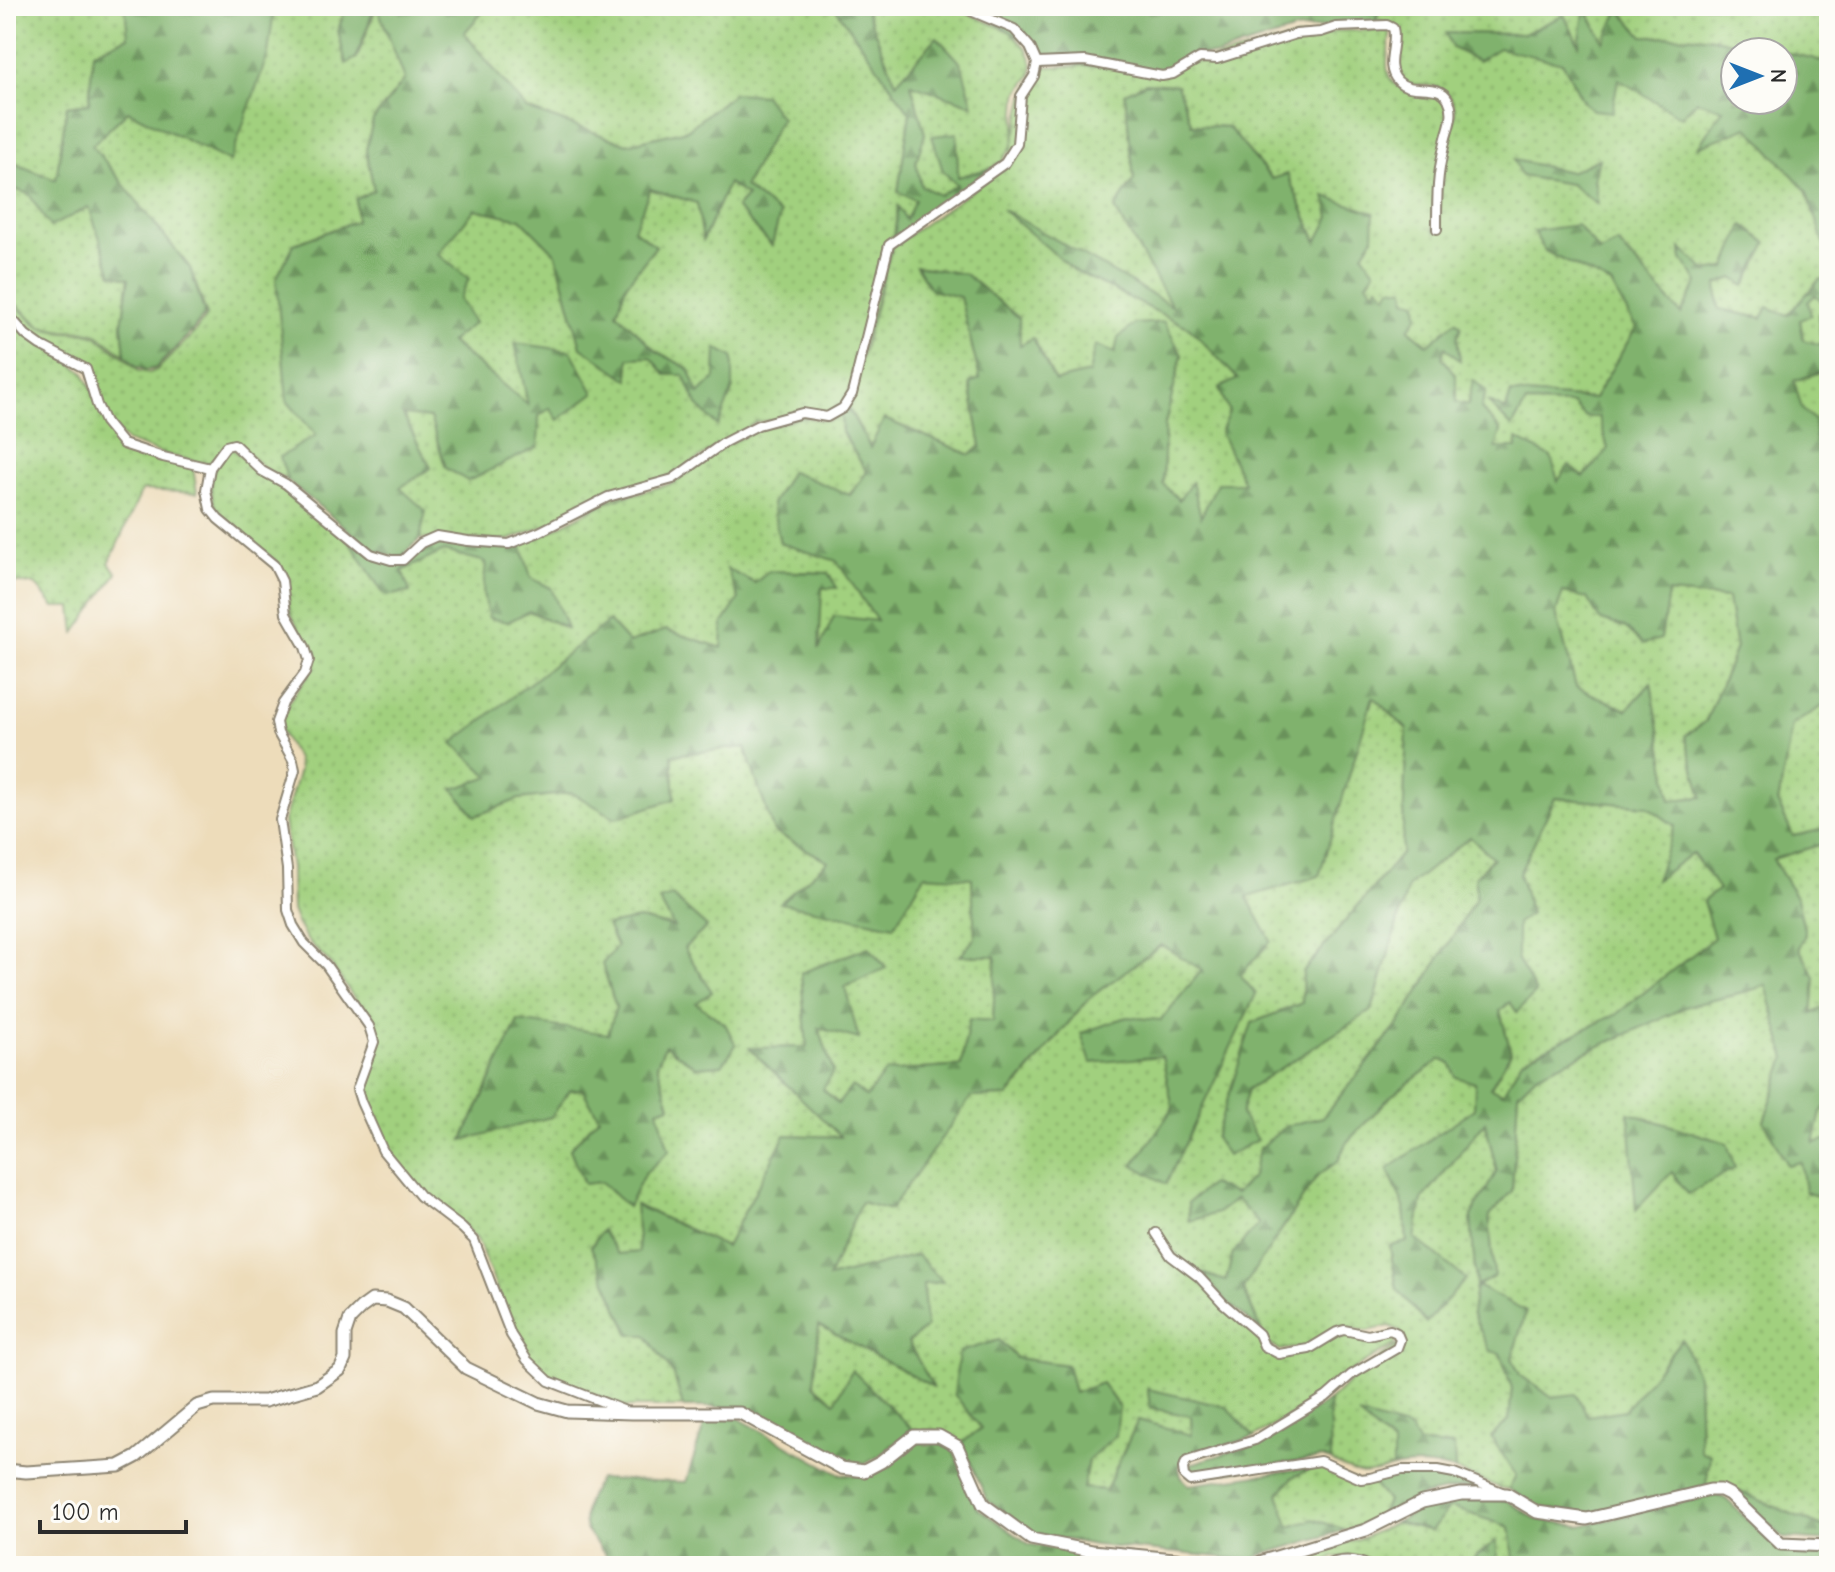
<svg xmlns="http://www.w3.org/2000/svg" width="1835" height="1572" viewBox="0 0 1835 1572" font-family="'Comic Neue',sans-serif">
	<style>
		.grass { fill: url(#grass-dots); stroke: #667e54; stroke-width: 2; fill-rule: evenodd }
		.forest { fill: url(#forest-firs); stroke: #566e4c; stroke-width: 2; fill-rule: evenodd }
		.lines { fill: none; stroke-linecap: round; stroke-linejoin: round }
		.street-casing { stroke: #8c8472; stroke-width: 12 }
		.secondary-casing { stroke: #8c8472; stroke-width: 15 }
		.street { stroke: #fff; stroke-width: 8 }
		.secondary { stroke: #fff; stroke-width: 11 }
	</style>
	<defs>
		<pattern id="grass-dots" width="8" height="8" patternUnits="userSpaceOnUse" patternTransform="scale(2)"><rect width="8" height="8" fill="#a1d07e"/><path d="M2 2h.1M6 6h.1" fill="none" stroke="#8bb36d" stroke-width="1.8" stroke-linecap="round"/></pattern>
		<pattern id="forest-firs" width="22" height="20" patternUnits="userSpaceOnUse" patternTransform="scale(2)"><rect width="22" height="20" fill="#80b26d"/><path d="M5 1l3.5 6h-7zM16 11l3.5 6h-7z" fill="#69915a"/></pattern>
	</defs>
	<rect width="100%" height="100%" fill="#fdfcf7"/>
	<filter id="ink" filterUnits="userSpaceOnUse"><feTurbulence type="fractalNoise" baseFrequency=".0125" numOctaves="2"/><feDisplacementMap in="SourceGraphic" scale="16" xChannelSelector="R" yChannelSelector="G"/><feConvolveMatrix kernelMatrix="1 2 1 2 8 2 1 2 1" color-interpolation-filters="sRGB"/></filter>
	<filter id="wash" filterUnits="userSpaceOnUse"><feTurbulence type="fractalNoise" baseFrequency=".006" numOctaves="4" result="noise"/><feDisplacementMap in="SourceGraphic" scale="32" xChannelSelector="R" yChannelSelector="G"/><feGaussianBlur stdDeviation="1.8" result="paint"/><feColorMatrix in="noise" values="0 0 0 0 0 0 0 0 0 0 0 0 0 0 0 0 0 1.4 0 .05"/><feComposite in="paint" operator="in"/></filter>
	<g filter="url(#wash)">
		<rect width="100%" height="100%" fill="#eddcba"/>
		<g class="grass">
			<polygon points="6,6 125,6 129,38 94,52 89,103 67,106 56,181 6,160"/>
			<polygon points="262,6 346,6 338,31 347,63 357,58 377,6 405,79 373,120 366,150 374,190 356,221 294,244 317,435 288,481 264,468 235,441 208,464 164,454 126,441 108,420 100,404 92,375 88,367 42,342 28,333 17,319 6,309 6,300 9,300 40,327 64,332 86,333 96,336 124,357 139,371 150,373 157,370 194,333 207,315 190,268 92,145 128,111 272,17"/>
			<polygon points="488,6 834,6 910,113 898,192 916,200 906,221 898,208 894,237 849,393 840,406 827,413 756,422 671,476 509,540 420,539 399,488 431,468 402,414 430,418 446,468 539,416 551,407 558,419 516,343 529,406 450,341 474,323 459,299 437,254 475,209 521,219 556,254 581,347 628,379 629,358 651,357 666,375 684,375 697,404 715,379 699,394 689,369 656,351 617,313 626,285 656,246 634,230 649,189 697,203 704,238 728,183 748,196 736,207 771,245 780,214 744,188 781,118 734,93 687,130 627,144 526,109 464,33"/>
			<polygon points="864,6 951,6 1011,32 1027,49 1033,64 1031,75 1017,95 1014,143 1002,161 992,168 958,177 933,136 943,171 957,185 939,195 921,186 916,162 925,134 911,83 972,105 961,63 896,83"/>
			<path d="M1380,6h449v58l-17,-6 -105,-21 -64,-1 -39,7 -19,-35 -5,38 -16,-31 -40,19 -78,-1 117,30 21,40 34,-25 63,39 16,-16 27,8 -25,37 49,-20 58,64 20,58 3,-52v82l-10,2 -31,35 -26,3 -44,-9 -1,-25 16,-6 11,7v-60l-18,43 -20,3 -25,-22 1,10 16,23 -16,33 -64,-72 -18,10 -55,-2 66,33 25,44 -42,71 -83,-6 -5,17 -17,-7 23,24 14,-24 48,1 11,13h14l9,32 -24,28 -26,5 -41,-42v8h-22l6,-17 -20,-22 -7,-29 -6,25 -12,-3v-26l-14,-19 3,-11 14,14 -3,-39 -28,24 -19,-16 -22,-33 -9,-9 -2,6 -9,-10 -4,-29 10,-16 -47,-41 4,20 -12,26 -31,-69 -15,5 -44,-52 -36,-2 -15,-40 -31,-2 -21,10 9,86 -19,30 58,98 -166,-95 68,59 115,57 49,52 -20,8 10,24 16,71 -44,35 -9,-35 -13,18 -16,-17 2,-60 17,-69 -67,-2 -26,20 -34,8 -21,-42 -14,7 -56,-72 -47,-8 15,24 28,7 20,82 -10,5 11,62 -10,9 -86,-36 -14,29 -23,-41 44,-160 116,-82 16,-68 15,-30 162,-5 96,-25 25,-1 15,-5 53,-1c1,14 -6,29 -2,43 9,30 46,8 57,28 11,19 -8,64 -10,85 -2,15 -2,29 -2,44l2,2c4,-29 7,-58 13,-87 2,-13 8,-23 7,-36 -2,-9 -5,-16 -13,-20 -13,-8 -37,2 -45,-15 -7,-16 4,-34 -2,-49l-19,-3zM1598,159l-4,20 2,24 -26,-19 -56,-23 56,11z"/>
			<polygon points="6,186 29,194 89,206 112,274 129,278 122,324 125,355 97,334 86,331 64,330 41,326 10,299 6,298"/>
			<polygon points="1829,294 1829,315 1819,314 1823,346 1803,340 1800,319 1811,315 1808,302 1815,295 1825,301"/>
			<polygon points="6,318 83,372 121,446 162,461 193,468 197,493 142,490 109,563 117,573 75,633 72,607 54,607 35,584 6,582"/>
			<polygon points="1829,369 1829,442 1825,448 1816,442 1814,420 1802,410 1793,381"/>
			<path d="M841,414l1,19 25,39 -18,23 -58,-24 -19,33 8,39 57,18 41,61 -44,-6 -15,35 3,-64h14l-8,-14 -59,-2 -14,12 -27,-13 11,29 -16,24v25l-57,-18 -37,13 -20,-22 -155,122 37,35 -37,11 21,27 44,-17 53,-6 44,25 59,-19 -3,-44 73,-8 29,85 54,29 -47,42 113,23 31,-51 47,2 3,62 -14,16h35l-3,66 -24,-1 -8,46 -75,6 -20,26 -14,-12 -13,18 -17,-15 11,-18 -14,-43 39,10 -14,-52 42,-19 -17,-20 -68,26 6,74 -57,2 92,88 -57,-2 -59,112 -90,-42 4,48 -22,1 -16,-23 -11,15 39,89h16l28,40 9,32h-57l-74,-29 -22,-21 -15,-23 -38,-95 -13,-14 -42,-33 -36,-43 -21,-48 -3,-11 16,-48 -5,-17 -44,-63 -22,-22 -10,-17 -5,-13 -1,-42 -7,-47 15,-51 -2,-11 -16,-27 -1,-10 7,-17 22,-31 4,-14 -5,-14 -18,-34 -5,-32 -8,-18 -56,-46c-16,-20 -13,-57 12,-67l27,25 23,13 67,55 35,54 25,-4 -9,-21 43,-20 43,11 -4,31 7,25 18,4 21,-11 37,17 -15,-40 -20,-10 -10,-34 20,-8 68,-35 65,-18 52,-38 33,-16 43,-12 27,4zM672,896l35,31 -23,21 28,44 -17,11 30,21 10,21 -13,20 -26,2 -31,-22 -8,19 13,42 -13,3 12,42 -25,23 -16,33 -27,-25 -17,2 -14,-35 29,-32 -17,-28 -12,1 -19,27 -88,22 55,-118 90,14 8,-27 -13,-43 14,-18 -10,-22 32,-6 36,8 -16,-26z"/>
			<polygon points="1563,592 1587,598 1600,620 1661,638 1668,593 1728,598 1736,648 1706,721 1685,736 1702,797 1671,801 1651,683 1627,710 1576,687 1556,612"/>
			<path d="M1372,696l35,33 -5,124 -99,119 -1,31 -50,20 -11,91 7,-25 124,-79 36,-124 62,-49 23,20 -18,20 1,21 -77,126 -76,93 -37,9 -33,50 -18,19 -47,8 1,18 28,-8 20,-14 22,25 -26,29 -7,28c-19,-5 -36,-12 -51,-27 -7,-7 -12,-19 -19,-25l1,13 122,115 59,-22 6,-1 24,5 22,-5 4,2 2,4 -2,5 -45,27 -25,23 -70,42 -106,-48 2,19 41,8 1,20 -54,-16 -32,70 -23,-2 5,-28 31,-53 -17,-24 -28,10 -7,-28 -51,-7 -17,-18 -45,54 27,34 -19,15 -21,-13h-28l-61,-59 -17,31 -21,-18 5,-60 113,62 -24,-44 18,-14 -3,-44 19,-2 -25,-27 -89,23 33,-77 29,8 81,-112 38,-1 79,-97 73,-54 42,25 -42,51 -34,-4 -45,16 10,30 70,-8 11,53 -39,57 32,18 74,-208 6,-78 73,-21z"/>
			<polygon points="1829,702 1829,828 1793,837 1778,803 1792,725"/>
			<polygon points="1555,798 1647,806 1675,826 1657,879 1692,853 1719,889 1703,901 1715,937 1618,1013 1522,1060 1503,1093 1490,1089 1511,1052 1500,1011 1510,1002 1516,1011 1536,993 1517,958 1517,923 1531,913 1519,874"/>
			<polygon points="1829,842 1829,1030 1822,1028 1822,1009 1812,1015 1815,977 1799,948 1805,934 1797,899 1773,859"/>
			<path d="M1766,984l20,74 -22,63 37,40 4,31 24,8v321l-2,8 -103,-44 -18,1 4,-31 -10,-3 -2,-76 -17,-36 -56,71 -38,5 -36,-19 -31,-22 -8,-17 14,-47 -50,-25 -3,27 27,40 12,35 -3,32 7,55 -7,14 -8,-1 -46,-18 -1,-24 -36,-2 -59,-28 34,29v23c-31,9 -34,8 -62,-7l-2,-60 24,-23 50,-37 -3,-10 -10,-5 -23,5 -23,-4 -8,1 -28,18 -28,4 -13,-7 -24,-55 74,-112 21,-15 8,-18 45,-47 50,-37 10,5 5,13 20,6 -2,26 -86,61 16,37 3,35 -17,5 7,42 18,-51 7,-38 63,-78 12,50 -26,44 5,70 18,-10 -5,-60 23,-25 6,-98 18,-18 152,-69 55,-13zM1629,1113l98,30 -55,29z"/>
			<polygon points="1829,1103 1829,1139 1814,1143 1821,1112"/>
			<path d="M1321,1465c16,8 31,17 50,17l16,19 -7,16 -17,8 -17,5 -33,-10 -23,8 -12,-34 15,-17z"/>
			<polygon points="1449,1506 1510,1527 1515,1566 1497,1566 1497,1541 1464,1566 1379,1566 1361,1558 1351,1557 1335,1557 1316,1566 1278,1566 1272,1564 1368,1536 1396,1522 1431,1531"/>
		</g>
		<g class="forest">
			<path d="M125,6h137l11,11 -5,37 -38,108 -102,-51 -36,34 98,123 15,46 -13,17 -36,37c-15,6 -21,-3 -31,-13l-3,-31 7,-46 -17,-4 -23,-67 -39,20 -21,-33 -23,-8v-26l50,20 11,-74 22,-3 4,-51 35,-15z"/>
			<polygon points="346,6 375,6 356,58 346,64 338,31"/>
			<polygon points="377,6 488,6 464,33 526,109 627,144 687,130 734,93 764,95 781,118 744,187 780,214 772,245 736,208 747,196 728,183 703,240 697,203 650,189 634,230 656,246 626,285 617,313 656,351 689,369 699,394 715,378 716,348 733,357 733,388 718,426 697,405 684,375 666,375 651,357 629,358 629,380 581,347 556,254 521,219 475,209 438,254 469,279 459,299 474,323 450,342 528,405 515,343 571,351 594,393 558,420 550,408 539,416 538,447 468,481 446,468 430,418 403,415 431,468 400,488 426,511 420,539 402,556 391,556 373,550 288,481 280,457 316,435 287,401 276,279 294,244 356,221 356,199 374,190 366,150 373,120 405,79"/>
			<polygon points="834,6 864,6 896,83 937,37 961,63 973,105 911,84 925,134 916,162 921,186 939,195 957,185 943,171 932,136 957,133 958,177 992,168 894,237 898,206 906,220 915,200 898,192 910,113"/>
			<path d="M968,6h412l-4,16 -80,8 -80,25c-26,-3 -31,12 -54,18l-123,-14 -6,-14z"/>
			<path d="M1585,7l19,35 15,-33 24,27 64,1 105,21 17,6v132l-3,54 -20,-60 -58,-63 -50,20 25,-38 -26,-8 -16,16 -63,-38 -6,33 -19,-2 -9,-7 -21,-40 -64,-15 -21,13 -26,-13 -6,-15 78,1 40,-19 15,30zM1735,52h48v48h-48z"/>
			<path d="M1146,83l31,2 15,40 36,2 44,52 15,-5 30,68 13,-25 -5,-21 49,17 -1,25 -10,16 12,17 -8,12 8,9 3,-6 9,9 4,-8 14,2 1,10 11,3 1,14 -9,13 19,16 28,-24 6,6 -5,10 3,24 -15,-14 -3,10 14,19v26l12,3 5,-25 13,11 -5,18 20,22 -5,17h21v-9l34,18 7,24 11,-16 15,12 24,-28 -9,-32h-14l-12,-13 -47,-1 -14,24 -25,-26 19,9 5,-17 83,6 42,-71 -25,-44 -66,-33 -12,-20 44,-6 23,27 18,-9 63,71 17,-32 -16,-23 -1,-11 25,23 20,-3 17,-43 24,18 -22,43 -12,-8 -16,6 2,25 43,9 6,-11 20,8 31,-35 10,-2v16l-4,8 -10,-7 -7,7 3,13 -11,5 3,20 19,5 -4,-31 11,1v54l-35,12 8,28 12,11 2,22 9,5 4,-5v260l-37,23 -14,78 15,33 36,-8v14l-56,17 24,40 8,35 -6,14 16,29 -3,37 11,-6 -1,20 7,2v73l-8,9 -7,31 15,-4v11l-6,11 6,2v37l-24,-8 -4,-30 -14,3 -23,-44 22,-63 -20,-73 -23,8 -55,13 -152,69 -18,18 -6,98 -23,25 5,61 -17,9 49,25 -14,47 8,17 31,22 25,-3 12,22 37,-6 57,-71 16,37 2,75 10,4 -4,31 -119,28 -47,-6 -31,-19 7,-14 -25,-38 18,-17 3,-32 -12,-35 -10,-2 -18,-38 4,-27 -5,-70 26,-45 -12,-49 -63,78 -7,38 51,41 -40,44 -29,-34 -7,-43 17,-4 -3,-35 -16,-38 86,-60 1,-26 -19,-6 -5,-13 -10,-5 -50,37 -45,47 -8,18 -21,15 -74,112 18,43 -36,-31 -23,-26 24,7 7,-28 26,-29 -23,-25 -19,14 -28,8 -1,-18 23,-19 24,10 18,-18 6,-27 27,-23 37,-9 76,-93 77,-125 -1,-22 18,-19 -23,-21 -62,49 -36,124 -124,79 -7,25 16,26 -30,16 -12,-18 37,-115 50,-20 1,-31 99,-119 5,-124 -34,-32 -54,179 -72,21 24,44 -31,34 16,19 -90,190 -32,-19 39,-57 -11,-52 -71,7 -10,-30 46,-16 34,3 41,-50 -41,-25 -73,54 -80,97 -37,1 -81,113 -29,-8 -33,76 89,-23 26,27 -20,2 3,44 -18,14 25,45 -114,-62 -5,60 21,17 17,-32 61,60 -34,26 -16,9 -20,-2 -102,-56h-58l-9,-32 -28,-40h-16l-39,-88 11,-17 16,24 21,-2 -4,-47 91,42 59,-112 56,2 -92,-89 58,-1 -6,-74 68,-26 17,21 -41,19 14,52 -40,-11 14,44 -10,17 15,15 14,-18 14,11 19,-25 76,-6 8,-47 24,2 3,-65h-36l15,-18 -3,-60 -47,-3 -31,51 -114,-23 48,-42 -54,-29 -29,-85 -73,8 3,44 -59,19 -44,-25 -53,6 -44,17 -22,-27 37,-12 -37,-34 156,-122 20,22 37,-13 56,18 1,-25 16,-24 -12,-30 28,14 14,-12 59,2 9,15h-15l-3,61 15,-33 43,5 -40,-60 -57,-18 -8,-39 19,-33 59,24 17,-23 -25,-40 -1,-18 7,-7 22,41 14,-29 87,36 10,-9 -11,-63 10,-4 -20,-82 -29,-7 -15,-24 49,8 54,44 1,27 13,-7 22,43 34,-8 6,-28 20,8 3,-15 17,-14 29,-2 18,33 -17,69 -2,60 16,16 13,-18 9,35 16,-34h27l-24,-51 9,-20 -10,-24 19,-9 -48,-51 -115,-57 -73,-62 170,97 -57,-97 19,-30 -9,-86zM1563,592l24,6 13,22 25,7 18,17 18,-5 7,-46 60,5 8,50 -30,73 -21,15 17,61 -31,3 -20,-117 -24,27 -51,-23 -20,-74zM1555,798l92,8 28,20 -19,54 36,-27 27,36 -16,12 11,37 -96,75 -96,47 -19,33 -13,-5 21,-36 -11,-41 10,-9 7,10 19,-19 -19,-35v-35l14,-9 -12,-40z"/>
			<polygon points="1599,159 1594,179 1598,204 1570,184 1521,176 1514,160 1570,172"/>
			<path d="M437,540c25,4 60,12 84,4l10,34 20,10 16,40 -38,-17 -21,11 -19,-4 -6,-25 3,-31 -42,-11 -42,20 8,21 -25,4 -35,-54 41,22z"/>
			<polygon points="672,896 707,927 684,948 712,992 696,1003 725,1024 736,1045 722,1065 696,1067 665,1045 657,1064 670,1106 658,1110 669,1151 644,1174 628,1207 601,1182 584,1184 570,1149 599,1117 582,1089 570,1090 551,1117 463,1140 518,1021 608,1034 616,1007 602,964 617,946 607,925 639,919 674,927 659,900"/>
			<polygon points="1629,1113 1727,1143 1735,1168 1688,1194 1672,1172 1636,1210"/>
			<polygon points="999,1340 1016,1358 1067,1365 1074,1393 1102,1383 1119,1408 1116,1435 1088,1460 1083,1488 1106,1490 1138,1420 1192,1435 1191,1416 1150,1408 1148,1389 1227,1407 1254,1437 1186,1457 1179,1467 1181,1477 1189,1485 1313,1467 1293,1477 1278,1494 1290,1527 1313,1519 1346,1530 1261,1555 1250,1560 1094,1545 1033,1533 987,1500 962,1443 981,1428 954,1394 959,1352"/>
			<polygon points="1329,1401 1331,1461 1321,1458 1191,1478 1187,1474 1187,1469 1190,1464 1257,1444"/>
			<path d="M1358,1415l52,14 9,15 35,2 1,24c-19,-4 -43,-7 -62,-2v-23z"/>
			<path d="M738,1418l101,56 26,2 19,-10 32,-24h22l15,8 25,58 51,36 63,12 87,10h-564c-7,-9 -25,-28 -29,-37 -6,-17 5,-36 13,-50l87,3 20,-63z"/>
			<polygon points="1403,1473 1438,1474 1453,1477 1483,1489 1461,1488 1421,1496 1380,1517 1387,1501 1371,1482"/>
			<polygon points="1724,1485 1827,1529 1829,1521 1829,1541 1783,1538 1732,1490"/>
			<polygon points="1710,1496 1719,1496 1726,1499 1778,1549 1829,1552 1829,1566 1515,1566 1510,1527 1450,1507 1431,1531 1396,1522 1424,1507 1462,1500 1506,1500 1536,1519 1580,1526"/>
			<polygon points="1497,1540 1497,1566 1464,1566"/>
		</g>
	</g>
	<g filter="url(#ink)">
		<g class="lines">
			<defs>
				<g id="street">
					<path d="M1037,63l48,-2 77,15 11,-2 27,-16 17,1 79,-25 25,-2 15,-5 51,-2 6,3c5,16 -10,38 5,53 13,14 40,0 50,18 8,15 0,28 -3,43 -3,13 -6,29 -7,43 -1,14 -1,29 -1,44"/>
					<polyline points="6,312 26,335 40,345 86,369 97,405 105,422 123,444 163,457 210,468"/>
					<polyline points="1156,1233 1171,1256 1199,1277 1223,1303 1259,1334 1264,1346 1279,1354 1309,1349 1337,1332 1344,1330 1368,1335 1390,1330 1397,1333 1400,1340 1397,1348 1351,1375 1326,1397 1255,1440 1187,1461 1183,1468 1184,1476 1190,1481 1320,1461 1361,1479 1370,1478 1402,1470 1438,1470 1454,1473 1502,1492"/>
					<polyline points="623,1410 549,1381 527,1360 511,1335 474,1240 462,1228 420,1196 383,1151 361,1102 357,1089 374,1042 369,1026 326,965 304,943 293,925 288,910 287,869 280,820 295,770 293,760 278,733 276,722 283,703 305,673 309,660 305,647 286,614 282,581 274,565 218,519 210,509 206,490 210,468 226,446 234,444 262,471 286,484 371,554 391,560 403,560 421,543 437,536 468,541 509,544 539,532 608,497 673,479 725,442 758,425 802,413 827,417 843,408 852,394 889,245 1005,163 1017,144 1021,96 1034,76 1037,63 1030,47 1014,29 959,6"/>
					<path d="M1324,1566c15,-7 29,-8 45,0"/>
				</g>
				<g id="secondary">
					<polyline points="6,1470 26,1472 119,1466 136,1457 197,1406 214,1401 265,1401 317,1386 340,1370 345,1359 345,1334 350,1319 361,1308 372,1300 387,1301 404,1308 466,1368 538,1403 567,1411 631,1413 740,1413 841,1468 864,1471 881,1462 914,1436 939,1436 957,1446 983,1504 1031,1539 1092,1551 1246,1566"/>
					<polyline points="1253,1566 1263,1561 1366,1530 1422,1502 1461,1494 1507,1494 1537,1512 1587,1519 1710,1490 1721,1490 1729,1494 1781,1544 1829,1546"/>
				</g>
			</defs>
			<use href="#street" class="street-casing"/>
			<use href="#secondary" class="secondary-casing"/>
			<use href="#street" class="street"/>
			<use href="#secondary" class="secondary"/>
		</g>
	</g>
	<rect width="1835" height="1572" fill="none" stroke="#fdfcf7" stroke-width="32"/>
	<g transform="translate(1759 76) rotate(90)"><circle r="38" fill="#fdfcf7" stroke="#a9a8a5" stroke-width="2"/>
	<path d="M0-6L14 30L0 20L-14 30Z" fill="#1f6fb2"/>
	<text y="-12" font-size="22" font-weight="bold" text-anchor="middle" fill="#2b2b2b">N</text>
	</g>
	<path d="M40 1520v12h146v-12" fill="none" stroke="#2b2b2b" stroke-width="4"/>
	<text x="52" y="1520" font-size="24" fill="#2b2b2b" stroke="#fdfcf7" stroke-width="6" paint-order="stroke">100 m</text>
</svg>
